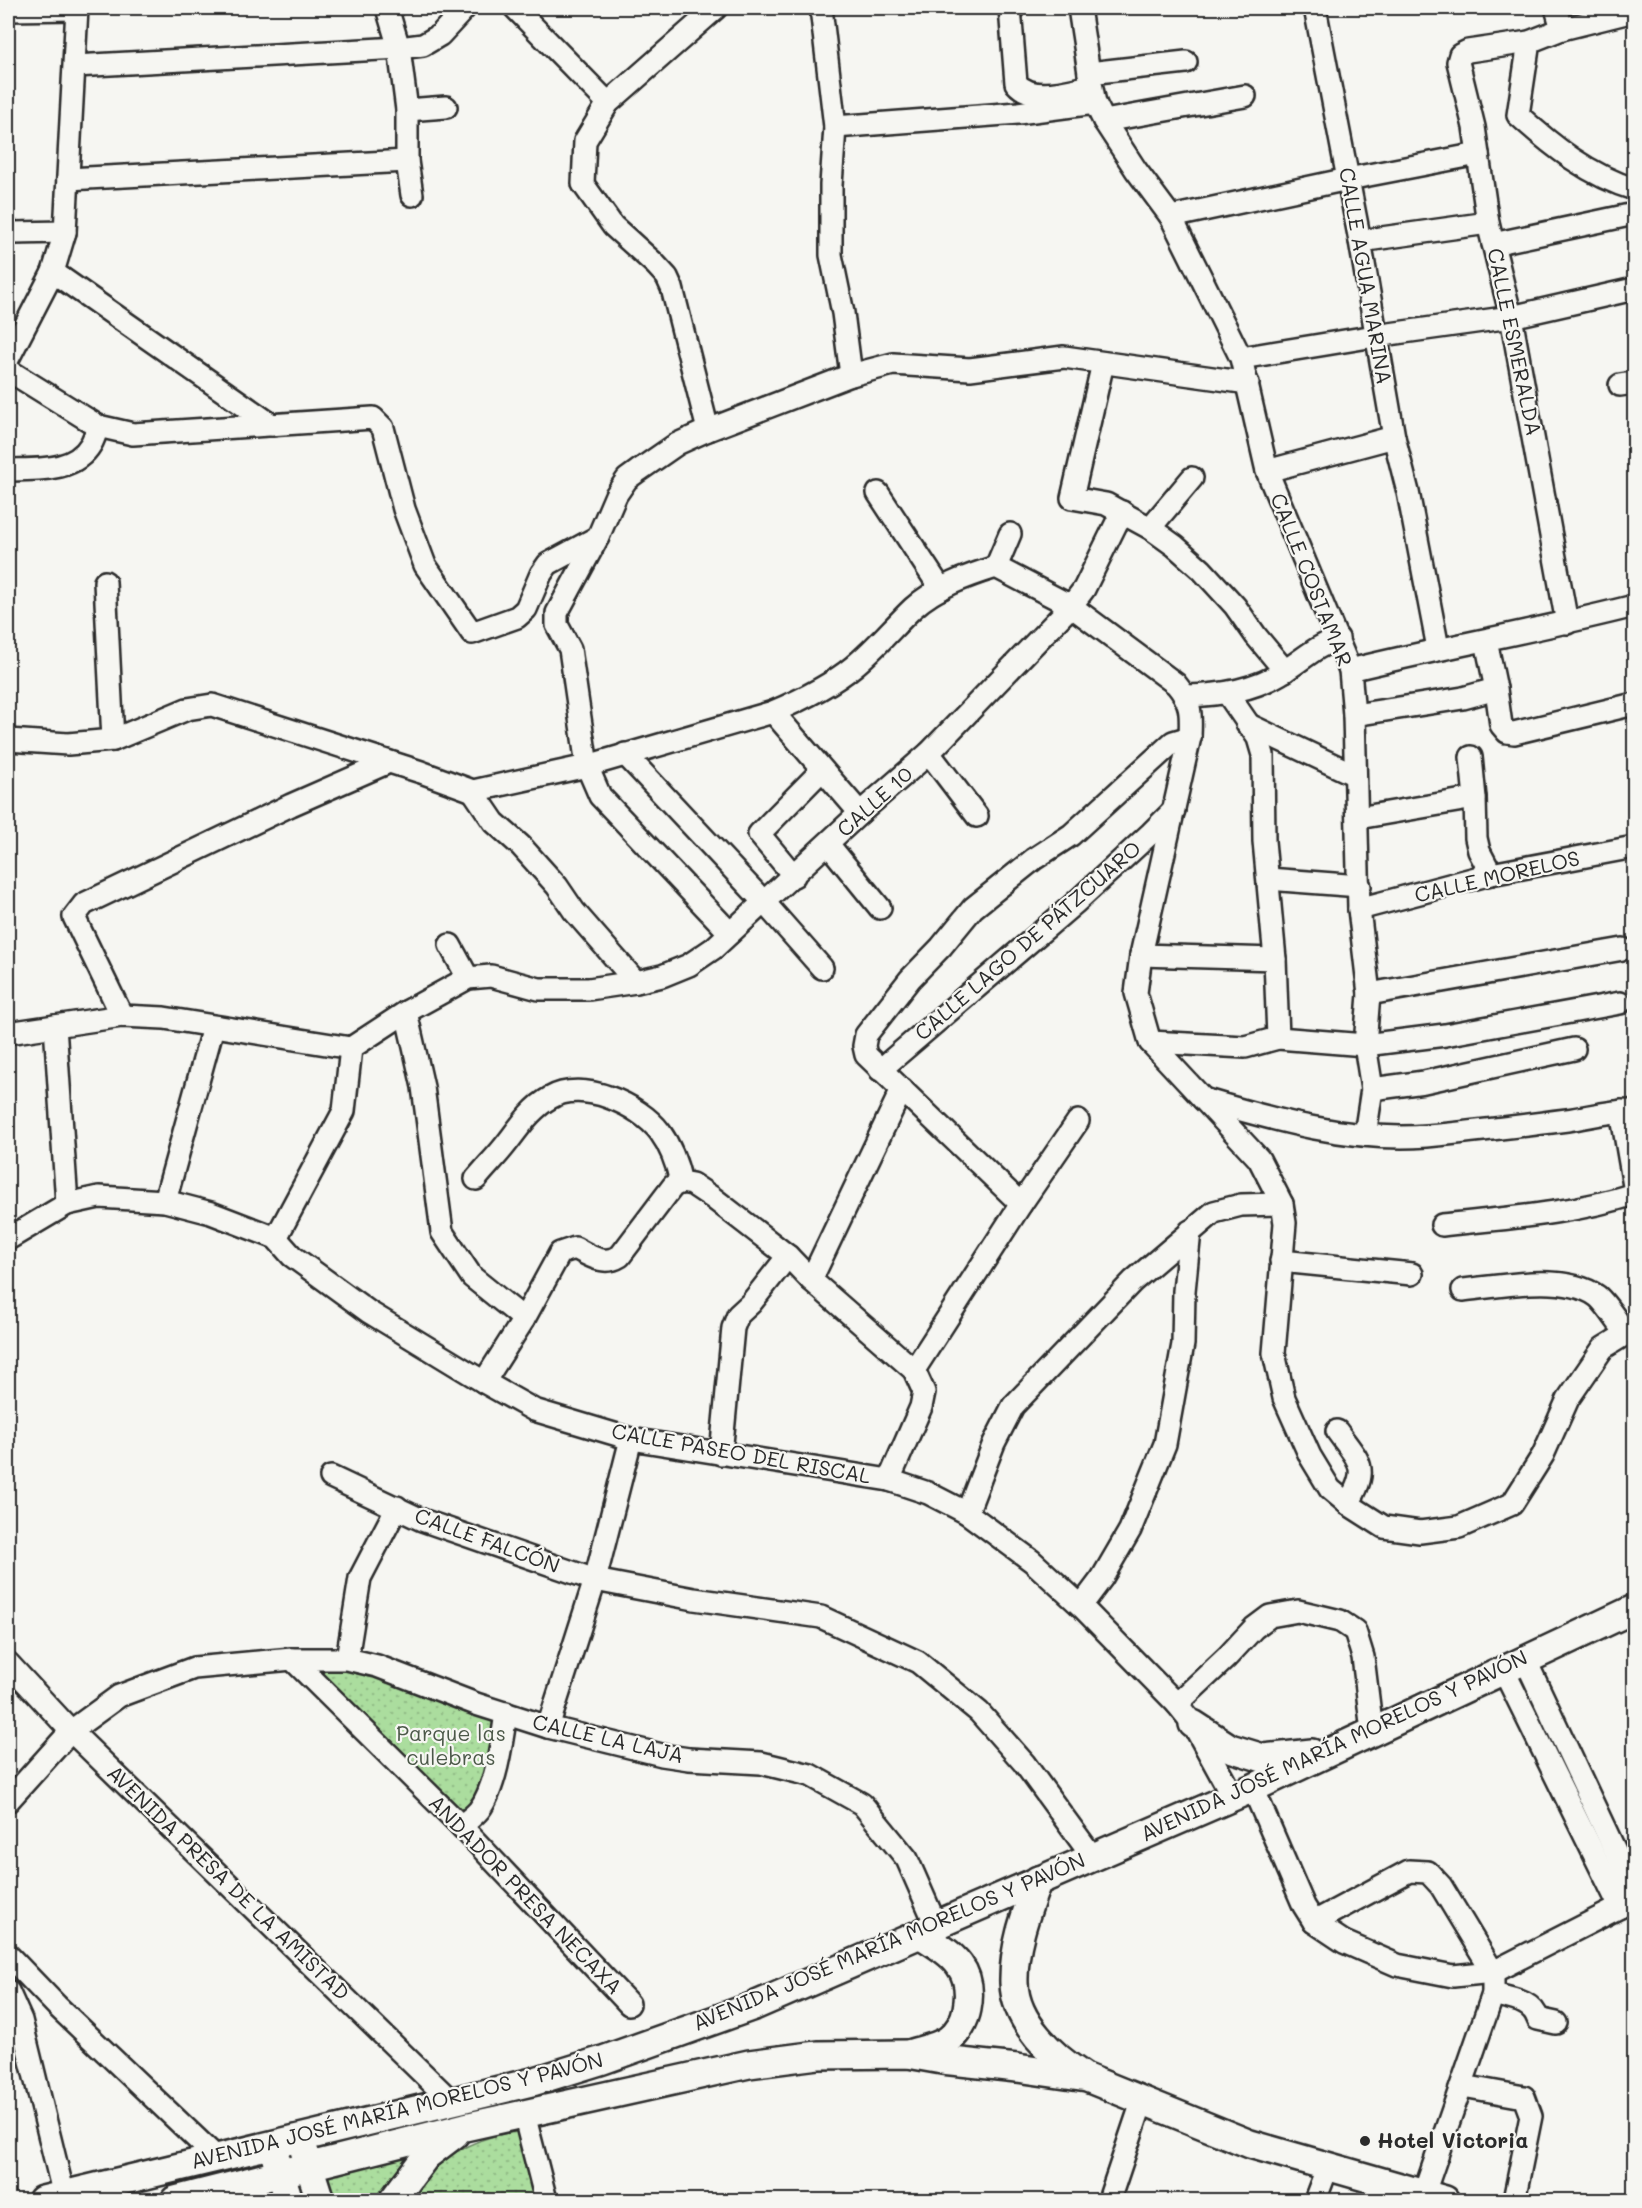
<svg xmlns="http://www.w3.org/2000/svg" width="1642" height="2208" viewBox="0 0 1642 2208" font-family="Mali,sans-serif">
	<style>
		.grass { fill: url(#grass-dots); stroke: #6b8464; stroke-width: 1.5 }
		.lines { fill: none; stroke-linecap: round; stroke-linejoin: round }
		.minor-casing { stroke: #2b2b2b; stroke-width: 26 }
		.major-casing { stroke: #2b2b2b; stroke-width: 32 }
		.minor { stroke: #f6f6f2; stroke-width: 21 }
		.major { stroke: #f6f6f2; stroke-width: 27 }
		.poi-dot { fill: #2b2b2b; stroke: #f6f6f2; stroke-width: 2 }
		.labels { text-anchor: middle; stroke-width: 4.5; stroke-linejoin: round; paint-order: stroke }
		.street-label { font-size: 21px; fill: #2b2b2b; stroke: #f6f6f2 }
		.park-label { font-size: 21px; fill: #4b5848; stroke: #f6f6f2 }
		.poi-label { font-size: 21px; font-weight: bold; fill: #2b2b2b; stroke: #f6f6f2; text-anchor: start }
	</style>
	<defs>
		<pattern id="grass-dots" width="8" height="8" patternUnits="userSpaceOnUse" patternTransform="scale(1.5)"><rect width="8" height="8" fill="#abdd9e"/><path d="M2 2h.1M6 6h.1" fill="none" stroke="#93be88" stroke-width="1.8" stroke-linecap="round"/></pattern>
	</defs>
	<rect width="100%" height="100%" fill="#f6f6f2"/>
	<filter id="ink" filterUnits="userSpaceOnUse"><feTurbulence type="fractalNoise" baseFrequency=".0167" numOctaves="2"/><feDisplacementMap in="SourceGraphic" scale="12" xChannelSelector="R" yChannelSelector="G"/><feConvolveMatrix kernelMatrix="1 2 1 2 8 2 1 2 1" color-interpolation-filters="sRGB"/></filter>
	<g filter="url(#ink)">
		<g class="grass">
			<polygon points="295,1659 347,1659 506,1713 498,1761 461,1826"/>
			<path d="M523,2131l18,69h-138c7,-8 13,-18 21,-25 27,-25 63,-41 99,-44z"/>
			<polygon points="429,2144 381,2200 328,2200 319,2173"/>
		</g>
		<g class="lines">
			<defs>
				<g id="minor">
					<polyline points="387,8 399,48 407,110 407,161 412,195"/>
					<polyline points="515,8 608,103"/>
					<polyline points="821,8 835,127 831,185 831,255 843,313 851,375"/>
					<path d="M1010,8l6,75c17,20 53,7 75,3"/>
					<polyline points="1079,8 1089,73 1095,103 1104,121 1136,170 1171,217 1241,358 1267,471 1350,670 1354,715 1359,909 1369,994 1365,1045 1372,1089 1365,1135"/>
					<polyline points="1315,8 1360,241 1394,437 1408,492 1438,648"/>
					<polyline points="1556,8 1562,29"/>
					<polyline points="8,10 77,9"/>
					<path d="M1529,42l-11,73c34,31 72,61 116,74"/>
					<polyline points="75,66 399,48 423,45 440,35 465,8"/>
					<polyline points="1089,73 1186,62"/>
					<polyline points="407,110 446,107"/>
					<polyline points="1104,121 1245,96"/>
					<polyline points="835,127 1018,113 1095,103"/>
					<polyline points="68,179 407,161"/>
					<polyline points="1171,217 1348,179 1478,154"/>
					<polyline points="8,231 13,233 65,232"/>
					<polyline points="1360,241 1488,223"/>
					<polyline points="1493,244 1634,214"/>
					<polyline points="53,272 272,425"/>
					<polyline points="1241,358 1375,336 1511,317 1634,289"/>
					<polyline points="8,359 53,272 65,232 77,8"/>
					<polyline points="1103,363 1072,498 1106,504 1150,528 1175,546 1202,570 1235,606 1256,636 1285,671"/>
					<polyline points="8,370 98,426 133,434 373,418 383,428 404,509 425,565 472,633 517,617 526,609 541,574 548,564 598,537"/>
					<polyline points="1620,385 1634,383"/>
					<polyline points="708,430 672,288 667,277 655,264 613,226 583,184 585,141 608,103 716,8"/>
					<path d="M8,470c28,-1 66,3 83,-26 3,-5 5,-12 7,-18"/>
					<polyline points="1267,471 1394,437"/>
					<polyline points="878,493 941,589"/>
					<polyline points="1150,528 1192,478"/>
					<polyline points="996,567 1010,534"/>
					<polyline points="105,582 113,740"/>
					<polyline points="1567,623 1511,317 1488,223 1474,127 1458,62 1460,55 1468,51 1529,42 1562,29 1634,11"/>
					<polyline points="1486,641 1496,689 1501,725 1507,732 1514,733 1634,704"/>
					<path d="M1350,670c94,-23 190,-40 284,-64"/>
					<polyline points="1227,693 1258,738 1263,755 1264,841 1275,959 1278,1038"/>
					<path d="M1186,696c35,-1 70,-6 100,-26 20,-13 28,-22 52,-32"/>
					<polyline points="773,712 860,813"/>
					<polyline points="1354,715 1463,698 1496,689"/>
					<polyline points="1247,724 1355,775"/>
					<path d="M8,740l60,4 45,-4 74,-31 25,-4 209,67 52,19 114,-25 186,-54c28,-12 57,-26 81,-46 21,-17 39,-39 59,-58 23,-21 54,-32 83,-41l75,39 105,78c16,19 15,30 14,53l-49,218 -5,38 14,49 109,117 23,45 3,19 -11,130 10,45 26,58 20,33 18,15 36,23 36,5 39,-5 53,-23 31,-49 25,-56 35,-51 31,-19"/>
					<polyline points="929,753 977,816"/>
					<polyline points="625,754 763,901 822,968"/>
					<polyline points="1471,757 1475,798 1476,838 1479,851 1491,874"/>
					<polyline points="473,791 494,822 521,846 557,886 574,911 636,982"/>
					<polyline points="1358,818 1475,798"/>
					<polyline points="828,844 880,908"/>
					<polyline points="794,876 759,834 822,770"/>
					<polyline points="1268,879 1360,886"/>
					<polyline points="1359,909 1491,874 1634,847"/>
					<polyline points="730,933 600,796 587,766 570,649 557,625 557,613 598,537 616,495 627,479 638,471 677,444 708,430 851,375 893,364 970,369 1064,357 1248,383"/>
					<polyline points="450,945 468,978"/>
					<polyline points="1141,955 1275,959"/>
					<polyline points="1369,994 1623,949"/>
					<polyline points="406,1012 423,1087 442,1232 472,1277 524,1319"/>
					<polyline points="122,1016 74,917 84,904 291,805 389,762"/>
					<polyline points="55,1026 67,1204"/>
					<polyline points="8,1033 122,1016 164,1018 351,1048 406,1012 468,978 491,976 539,989 589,989 636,982 662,976 689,965 714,948 860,813 929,753 1071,606 1084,589 1122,512"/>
					<polyline points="1150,1042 1245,1047 1278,1038 1365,1045 1445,1035 1620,1003"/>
					<polyline points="880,1070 1075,903 1151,833 1174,810"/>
					<polyline points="1372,1089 1424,1082 1574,1049"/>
					<path d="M1203,1099c71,21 148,43 224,37 46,-4 93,-10 140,-16 22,-3 45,-10 67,-9"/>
					<polyline points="1621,1111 1634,1186"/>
					<path d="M476,1179c9,-11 19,-21 27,-31 14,-17 27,-39 47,-50 32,-19 89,6 110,34 11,15 17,32 21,50"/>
					<polyline points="681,1182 692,1184 713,1198 788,1256 811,1280 914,1370 924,1392 921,1407 889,1480"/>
					<polyline points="165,1201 213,1027"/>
					<polyline points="1021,1204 866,1055 864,1046 866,1035 910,979 941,947 973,908 1034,859 1071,835 1173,742 1190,737"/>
					<path d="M1442,1225c65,-7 130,-11 192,-31"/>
					<polyline points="276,1238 344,1111 351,1048"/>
					<polyline points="8,1239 67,1204 99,1197 165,1201 211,1213 276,1238 292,1256 369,1312 484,1382 534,1410 631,1439 889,1480 928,1493 967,1513 1032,1561 1081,1606 1177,1704 1193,1724 1233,1797"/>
					<polyline points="1281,1261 1412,1274"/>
					<polyline points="811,1280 902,1089"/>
					<path d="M1463,1290c37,-4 103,-17 134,6 10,8 21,27 29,37"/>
					<polyline points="914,1370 1021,1204 1078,1121"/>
					<path d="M484,1382l40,-63 36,-66 15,-5c15,8 29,18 45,8l53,-70 8,-4"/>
					<path d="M1337,1431c23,32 33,36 11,73"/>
					<polyline points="721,1454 733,1328 738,1315 751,1303 788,1256"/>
					<polyline points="331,1477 422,1520 595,1580 694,1599 821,1617 918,1662 979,1712 1024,1763 1092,1856"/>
					<polyline points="967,1513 994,1443 1013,1406 1133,1281 1214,1212 1241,1205 1282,1204"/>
					<polyline points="1081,1606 1102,1578 1130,1530 1165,1444 1183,1344 1184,1291 1190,1231"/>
					<polyline points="292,1659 459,1824 629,2004"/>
					<polyline points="347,1659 360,1578 397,1507"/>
					<polyline points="1525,1659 1634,1891"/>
					<polyline points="8,1663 71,1731 450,2100"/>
					<polyline points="1503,1669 1620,1907"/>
					<polyline points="1177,1704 1227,1657 1254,1628 1270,1616 1298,1611 1340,1621 1355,1631 1363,1657 1372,1731"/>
					<polyline points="548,1727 595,1580 631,1439"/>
					<polyline points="1253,1788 1304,1906 1314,1922 1344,1942 1397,1965 1453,1976 1493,1972 1634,1900"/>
					<polyline points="8,1801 71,1731 119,1696 194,1668 292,1659 347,1659 377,1666 476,1704 548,1727 662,1755 689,1759 761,1763 810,1775 862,1804 907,1859 936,1925"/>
					<path d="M461,1826c6,-5 13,-10 18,-16 17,-22 23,-69 27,-97"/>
					<polyline points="1314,1922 1409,1871 1428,1872 1441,1886 1493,1972 1493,1994 1424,2193"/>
					<polyline points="8,1955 57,2006 217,2158"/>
					<polyline points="8,1991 21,2020 65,2200"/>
					<path d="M1493,1994c18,5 39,6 45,25l18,4"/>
					<polyline points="1463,2086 1524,2097 1531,2116 1514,2200"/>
					<polyline points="524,2114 546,2200"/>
					<polyline points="1109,2200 1142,2102"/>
					<polyline points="1315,2200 1328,2166"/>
				</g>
				<g id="major">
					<polyline points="1193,1724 1230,1748 1263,1758 1312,1753"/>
					<path d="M1038,1880c-12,33 -25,67 -24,103 1,39 39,74 69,93"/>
					<path d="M909,2054c12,-4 30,-7 39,-14 10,-7 17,-20 19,-31 8,-42 -16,-55 -47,-75"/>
					<polyline points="304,2150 320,2200"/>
					<polyline points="276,2159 289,2200"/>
					<polyline points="42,2200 532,2082 603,2060 754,2006 920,1934 936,1925 1253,1788 1634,1609"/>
					<polyline points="175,2200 465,2127 749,2064 818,2055 908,2054 942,2060 1017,2068 1087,2078 1250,2144 1445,2200"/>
					<polyline points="393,2200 426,2156 455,2134"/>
				</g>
			</defs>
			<use href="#minor" class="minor-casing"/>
			<use href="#major" class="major-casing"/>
			<use href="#minor" class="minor"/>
			<use href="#major" class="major"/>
		</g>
	</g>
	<circle class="poi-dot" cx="1365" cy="2141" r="6"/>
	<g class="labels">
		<g class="street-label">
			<text transform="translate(1365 276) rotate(80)" y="7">CALLE AGUA MARINA</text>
			<text transform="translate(1514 342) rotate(78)" y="7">CALLE ESMERALDA</text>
			<text transform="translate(1311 580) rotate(68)" y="7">CALLE COSTAMAR</text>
			<text transform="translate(875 802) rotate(-42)" y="7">CALLE 10</text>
			<text transform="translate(1497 877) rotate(-13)" y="7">CALLE MORELOS</text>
			<text transform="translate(1028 941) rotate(-41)" y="7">CALLE LAGO DE PÁTZCUARO</text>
			<text transform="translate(741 1454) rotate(10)" y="7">CALLE PASEO DEL RISCAL</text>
			<text transform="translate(487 1541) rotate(20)" y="7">CALLE FALCÓN</text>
			<text transform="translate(608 1739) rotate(13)" y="7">CALLE LA LAJA</text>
			<text transform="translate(1334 1746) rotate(-25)" y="7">AVENIDA JOSÉ MARÍA MORELOS Y PAVÓN</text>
			<text transform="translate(228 1883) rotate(44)" y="7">AVENIDA PRESA DE LA AMISTAD</text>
			<text transform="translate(525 1895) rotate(46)" y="7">ANDADOR PRESA NECAXA</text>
			<text transform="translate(889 1942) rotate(-23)" y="7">AVENIDA JOSÉ MARÍA MORELOS Y PAVÓN</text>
			<text transform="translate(397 2111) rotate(-14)" y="7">AVENIDA JOSÉ MARÍA MORELOS Y PAVÓN</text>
		</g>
		<g class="park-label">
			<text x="451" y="1741">Parque las<tspan x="451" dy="24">culebras</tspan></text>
		</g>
		<g class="poi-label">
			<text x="1377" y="2148">Hotel Victoria</text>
		</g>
	</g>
	<rect width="1642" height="2208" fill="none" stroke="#f6f6f2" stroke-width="30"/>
	<rect x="15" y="15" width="1612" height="2178" fill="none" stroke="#2b2b2b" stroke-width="2" filter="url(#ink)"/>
</svg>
